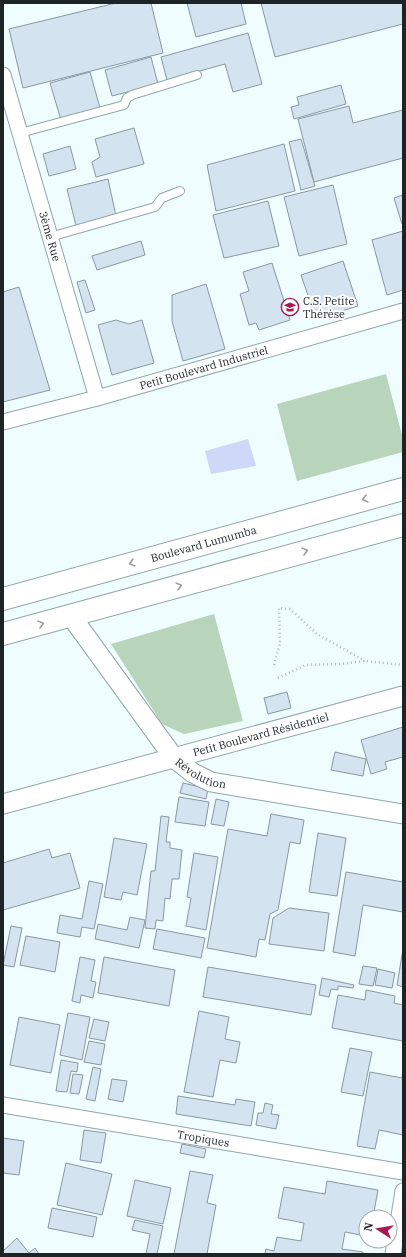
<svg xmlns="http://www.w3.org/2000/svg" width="406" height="1257" viewBox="0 0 406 1257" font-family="'IBM Plex Serif',serif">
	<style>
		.green { fill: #b8d5bb }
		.water { fill: #ced8f8 }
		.building { fill: #d3e3f0; stroke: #8998a4 }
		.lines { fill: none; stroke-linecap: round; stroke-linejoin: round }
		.service-casing { stroke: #91a7ab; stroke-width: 10 }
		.minor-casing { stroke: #91a7ab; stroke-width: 17 }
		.tertiary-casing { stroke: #91a7ab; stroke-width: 21 }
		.trunk-casing { stroke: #91a7ab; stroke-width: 24 }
		.path { stroke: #aebabc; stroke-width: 2.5; stroke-dasharray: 1 3; stroke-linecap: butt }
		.service { stroke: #fff; stroke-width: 8 }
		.minor { stroke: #fff; stroke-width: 15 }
		.tertiary { stroke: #fff; stroke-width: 19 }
		.trunk { stroke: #fff; stroke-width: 22 }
		.oneway { stroke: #999c9d }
		.labels { text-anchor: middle; stroke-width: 4; stroke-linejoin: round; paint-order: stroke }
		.street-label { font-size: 11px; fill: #1c2426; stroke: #fff }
		.poi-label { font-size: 11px; fill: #1c2426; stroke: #fff; text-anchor: start }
	</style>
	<rect width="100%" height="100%" fill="#effdff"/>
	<g class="green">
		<polygon points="386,374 403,439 403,452 297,481 277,404"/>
		<polygon points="214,614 243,721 184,734 162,724 111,644"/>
	</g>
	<polygon class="water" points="248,439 256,466 211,474 205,451"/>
	<g class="building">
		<polygon points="116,3 151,3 163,53 23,88 9,29"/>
		<polygon points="187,3 241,3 246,24 196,37"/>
		<polygon points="261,3 403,3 403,24 275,57"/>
		<polygon points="248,33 262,84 233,92 225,64 167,80 161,57"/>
		<polygon points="151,57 158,84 112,96 105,70"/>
		<polygon points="90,72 100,108 61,120 50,83"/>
		<polygon points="341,85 346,104 294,119 291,107 299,105 297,97"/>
		<polygon points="349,106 353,123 403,110 403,158 314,182 298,119"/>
		<polygon points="134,128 144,164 96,177 92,162 100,157 95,139"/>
		<polygon points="301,139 315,186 301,190 289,142"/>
		<polygon points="284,144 295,191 216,211 207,165"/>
		<polygon points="70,146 76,169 49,176 43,154"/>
		<polygon points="108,179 116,216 76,226 67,189"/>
		<polygon points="333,185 347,244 299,256 284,197"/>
		<polygon points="403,195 403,223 402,224 394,198"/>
		<polygon points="268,201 279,246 224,258 213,215"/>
		<polygon points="403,231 403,290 387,295 372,240"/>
		<polygon points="141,241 145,255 97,270 92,256"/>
		<polygon points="343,261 358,306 316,319 301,275"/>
		<polygon points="272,263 290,320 259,330 256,323 249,325 240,294 249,291 243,272"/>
		<polygon points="85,280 95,310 86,313 77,282"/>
		<polygon points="206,284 225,349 183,361 172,321 172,295"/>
		<polygon points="19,287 50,390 3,402 3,292"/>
		<polygon points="116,320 129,324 142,320 154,363 112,375 98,325"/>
		<polygon points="287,692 291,708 268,714 264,698"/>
		<polygon points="403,727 403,757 385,762 387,769 371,774 361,740"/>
		<polygon points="335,752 366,759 363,776 331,770"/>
		<polygon points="183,783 208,789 206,799 180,793"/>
		<polygon points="179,797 209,802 205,826 175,822"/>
		<polygon points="216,799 229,802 224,826 211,824"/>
		<polygon points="271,814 304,820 300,844 290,842 278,910 270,914 265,940 259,939 256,957 207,948 228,829 267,836"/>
		<polygon points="161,816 169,817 166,842 170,842 170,848 182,850 179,879 172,879 170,899 165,898 163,921 156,920 155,929 145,928 151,871 155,871"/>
		<polygon points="318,833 346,838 337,896 309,892"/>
		<polygon points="114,838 147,844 137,895 123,892 121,900 104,897"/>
		<polygon points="49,849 52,858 70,853 80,888 3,910 3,863"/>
		<polygon points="194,853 218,857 206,930 186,926 191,898 187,897"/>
		<polygon points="346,872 403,882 403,912 363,905 355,956 333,952"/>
		<polygon points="89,881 103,884 94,929 82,927 80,937 57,933 60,915 82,919"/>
		<polygon points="289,908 329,913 324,951 269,944 273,918"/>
		<polygon points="130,917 145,920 139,948 95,939 98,924 127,930"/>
		<polygon points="11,926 22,928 14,967 3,965"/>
		<polygon points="157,929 205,938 201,958 153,949"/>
		<polygon points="26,936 60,942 55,972 20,965"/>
		<polygon points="403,949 403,987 397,985"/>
		<polygon points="80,957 95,960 91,981 96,982 93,998 81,995 80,1003 72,1001"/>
		<polygon points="104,957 175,970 169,1006 98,993"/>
		<polygon points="363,966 377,968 373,986 359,984"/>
		<polygon points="208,967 316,985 311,1015 203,997"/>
		<polygon points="378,969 395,973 392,988 375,985"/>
		<polygon points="322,978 354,985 353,988 338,986 338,990 331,989 329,997 319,995"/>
		<polygon points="366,990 395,996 394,1003 403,1005 403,1041 332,1028 338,995 365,1000"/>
		<polygon points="199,1011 229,1017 225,1039 240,1042 236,1063 220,1060 213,1097 184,1092"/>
		<polygon points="68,1013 90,1017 82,1060 60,1055"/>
		<polygon points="19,1017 60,1025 51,1073 10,1065"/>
		<polygon points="94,1019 109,1022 105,1041 89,1038"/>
		<polygon points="89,1041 105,1044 101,1065 84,1062"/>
		<polygon points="350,1048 372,1052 363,1096 341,1092"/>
		<polygon points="61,1060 78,1063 77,1072 71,1071 67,1092 56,1091"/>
		<polygon points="93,1067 101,1069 95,1101 86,1099"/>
		<polygon points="403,1071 403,1135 379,1130 375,1149 357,1146 370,1072 402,1078"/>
		<polygon points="73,1074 83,1075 79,1094 70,1093"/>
		<polygon points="112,1079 127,1081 123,1102 108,1099"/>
		<polygon points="178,1096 235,1105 236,1099 255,1102 251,1126 176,1114"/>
		<polygon points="265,1103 273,1105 271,1114 279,1115 276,1129 256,1125 258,1113 263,1113"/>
		<polygon points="84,1130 106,1133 101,1163 80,1160"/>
		<polygon points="3,1138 24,1141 19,1175 3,1173"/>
		<polygon points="182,1144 206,1149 204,1158 180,1153"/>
		<polygon points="66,1163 112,1174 102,1215 57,1205"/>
		<polygon points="190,1171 213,1175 207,1203 216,1205 207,1254 174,1254"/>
		<polygon points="135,1180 171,1188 163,1224 127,1216"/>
		<polygon points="327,1181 378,1190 373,1217 366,1217 366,1236 345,1232 342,1249 363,1252 363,1254 265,1254 266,1249 274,1251 277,1237 301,1241 304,1223 278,1218 284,1187 325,1194"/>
		<polygon points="52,1208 97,1217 93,1237 48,1228"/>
		<polygon points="135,1220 163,1226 157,1254 146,1254 150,1234 132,1230"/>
		<polygon points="17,1238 29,1253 35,1248 39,1254 3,1254 3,1251"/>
	</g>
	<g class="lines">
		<defs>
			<g id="service">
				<polyline points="20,133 124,105 127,98 132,95 197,75"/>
				<polyline points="50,237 155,207 162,198 180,191"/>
			</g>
			<g id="minor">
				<path id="s1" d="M3,75l94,323"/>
				<path id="s2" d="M3,422l94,-24 306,-87"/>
				<path id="s3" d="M3,1105l400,67"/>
				<polyline points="393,1254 403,1191"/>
			</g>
			<g id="tertiary">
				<path id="s4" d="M71,616l103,142 19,15 18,9 192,32"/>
				<path id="s5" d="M3,804l400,-108"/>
			</g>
			<g id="trunk">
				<path id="s6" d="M3,599l400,-110"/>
				<polyline points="3,634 403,525"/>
			</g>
		</defs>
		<use href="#service" class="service-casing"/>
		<use href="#minor" class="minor-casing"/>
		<use href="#tertiary" class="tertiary-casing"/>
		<use href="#trunk" class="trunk-casing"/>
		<g class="path">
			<polyline points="274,665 280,643 279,608 290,609 317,634 365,661"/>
			<polyline points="278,678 306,665 341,664 365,661 403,665"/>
		</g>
		<use href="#service" class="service"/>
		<use href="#minor" class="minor"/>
		<use href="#tertiary" class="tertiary"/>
		<use href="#trunk" class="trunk"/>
	</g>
	<defs><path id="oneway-chevron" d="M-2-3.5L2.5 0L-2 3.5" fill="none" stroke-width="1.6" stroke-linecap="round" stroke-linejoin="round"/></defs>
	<g class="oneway">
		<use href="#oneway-chevron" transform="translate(365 499) rotate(165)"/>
		<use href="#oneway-chevron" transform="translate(305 551) rotate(-15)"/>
		<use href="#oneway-chevron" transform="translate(132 563) rotate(165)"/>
		<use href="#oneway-chevron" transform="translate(179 586) rotate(-15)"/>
		<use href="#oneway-chevron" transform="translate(41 624) rotate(-15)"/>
	</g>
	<defs>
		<symbol id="school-ring" viewBox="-11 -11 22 22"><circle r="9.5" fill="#fff" stroke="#a81751" stroke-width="1.5"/><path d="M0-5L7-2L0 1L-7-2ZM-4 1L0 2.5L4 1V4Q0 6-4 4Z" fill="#a81751"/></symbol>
	</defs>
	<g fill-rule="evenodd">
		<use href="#school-ring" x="280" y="297" width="20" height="20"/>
	</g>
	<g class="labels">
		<g class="street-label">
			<text dy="4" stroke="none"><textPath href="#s1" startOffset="168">3ème Rue</textPath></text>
			<text dy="4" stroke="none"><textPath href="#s2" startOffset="208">Petit Boulevard Industriel</textPath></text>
			<text dy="4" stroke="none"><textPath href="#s6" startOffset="208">Boulevard Lumumba</textPath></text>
			<text dy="4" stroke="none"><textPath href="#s5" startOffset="267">Petit Boulevard Résidentiel</textPath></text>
			<text dy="4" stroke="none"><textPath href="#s4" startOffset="207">Révolution</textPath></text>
			<text dy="4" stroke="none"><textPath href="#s3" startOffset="203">Tropiques</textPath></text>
		</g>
		<g class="poi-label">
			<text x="303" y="305">C.S. Petite<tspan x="303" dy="13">Thérèse</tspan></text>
		</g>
	</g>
	<rect width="406" height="1257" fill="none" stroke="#1c2426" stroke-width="8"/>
	<g transform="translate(378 1229) rotate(282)"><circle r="19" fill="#ffffff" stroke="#a4a7a8"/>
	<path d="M0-3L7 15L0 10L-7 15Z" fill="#a81751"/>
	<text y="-6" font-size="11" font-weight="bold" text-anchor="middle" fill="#1c2426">N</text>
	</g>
</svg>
